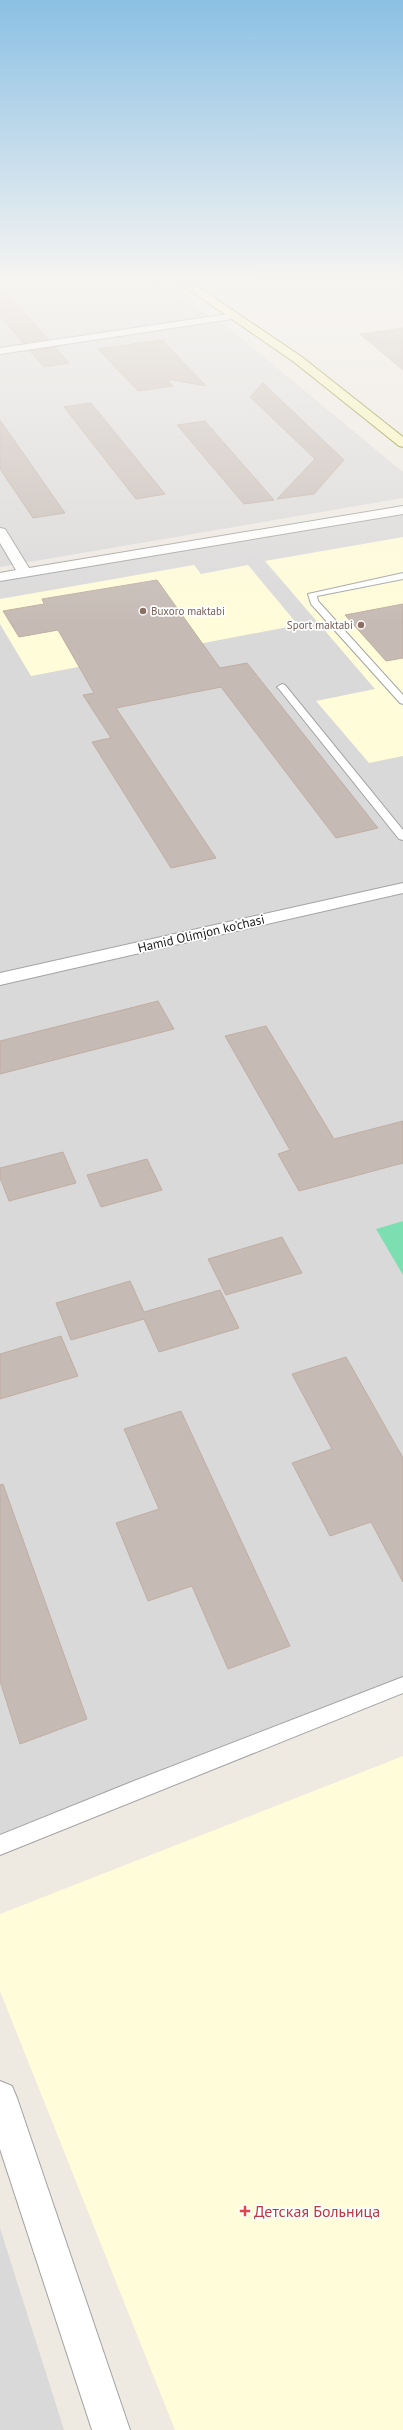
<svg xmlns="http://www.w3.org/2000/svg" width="403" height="2430" viewBox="0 0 403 2430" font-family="'PT Sans',sans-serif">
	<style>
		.residential { fill: #dad9d9 }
		.education { fill: #fffcd9 }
		.pitch { fill: #7cdfb2 }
		.building { fill: #c5bab4; stroke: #c0aea3 }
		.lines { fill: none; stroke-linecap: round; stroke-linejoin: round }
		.service-casing { stroke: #a3a3a3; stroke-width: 2 }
		.minor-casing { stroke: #a3a3a3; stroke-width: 2 }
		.tertiary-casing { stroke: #a3a3a3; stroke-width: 2 }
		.secondary-casing { stroke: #6f7402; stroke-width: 2 }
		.service { fill: #fff; fill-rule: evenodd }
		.minor { fill: #fff; fill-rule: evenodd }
		.tertiary { fill: #fff; fill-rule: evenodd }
		.secondary { fill: #fbf9b2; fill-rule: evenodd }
		.education-dot { fill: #8d6e63; stroke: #fff; stroke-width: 1.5 }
		.health-dot { fill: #e0444e; stroke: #fff; stroke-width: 1.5 }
		.labels { text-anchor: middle; stroke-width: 3.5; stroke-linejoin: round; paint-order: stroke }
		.far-education-label { font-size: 11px; fill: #785e54; stroke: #fff; text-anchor: start }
		.street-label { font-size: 13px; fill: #1c1c1c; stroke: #fff }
		.near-health-label { font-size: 16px; fill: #be3a42; stroke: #fff; text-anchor: start }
	</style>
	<rect width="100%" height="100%" fill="#eee9e1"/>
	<g class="residential">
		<polygon points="0,284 157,284 229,328 403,472 403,498 0,567"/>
		<polygon points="403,510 403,1685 0,1845 0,577"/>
		<polygon points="0,2228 64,2430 0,2430"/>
	</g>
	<g class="education">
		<polygon points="403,537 403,756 369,763 316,701 375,689 265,561"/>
		<polygon points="194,565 201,574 248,565 298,625 31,676 0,624 0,599"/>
		<polygon points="403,1756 403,2430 175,2430 0,1991 0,1914"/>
	</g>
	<polygon class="pitch" points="403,1221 403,1275 376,1229"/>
	<g class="building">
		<polygon points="0,286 48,339 23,343 0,316"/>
		<polygon points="403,328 403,370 360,334"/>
		<polygon points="162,340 206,386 167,379 173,386 138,391 98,349"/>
		<polygon points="55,347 69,363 44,367 30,351"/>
		<polygon points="263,383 344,460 314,494 277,499 315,459 250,397"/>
		<polygon points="91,403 165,494 136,499 64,407"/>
		<polygon points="0,420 65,513 33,518 0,469"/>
		<polygon points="205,421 274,500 244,504 177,425"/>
		<polygon points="157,580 220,668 247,663 378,828 336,838 221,687 116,708 216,858 171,868 92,742 111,738 83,695 94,693 58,630 19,637 3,611 44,604 42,599"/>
		<polygon points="403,604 403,658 386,661 345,615"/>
		<polygon points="158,1001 174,1029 0,1074 0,1041"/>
		<polygon points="266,1026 334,1139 403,1121 403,1163 299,1191 278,1154 290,1150 225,1036"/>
		<polygon points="63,1152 76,1183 9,1201 0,1178 0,1168"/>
		<polygon points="147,1159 162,1190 101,1207 87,1175"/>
		<polygon points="282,1237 302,1273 226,1295 208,1259"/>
		<polygon points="130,1281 144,1312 220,1290 239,1328 159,1352 144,1319 71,1340 56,1303"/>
		<polygon points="61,1336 78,1376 0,1399 0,1354"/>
		<polygon points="346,1357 403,1458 403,1582 371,1522 330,1536 292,1463 332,1449 292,1374"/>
		<polygon points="181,1411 290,1646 228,1669 192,1586 148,1601 116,1523 159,1509 124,1429"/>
		<polygon points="3,1484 87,1719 20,1744 0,1681 0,1485"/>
	</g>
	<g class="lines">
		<defs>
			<g id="service">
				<polygon points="403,573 403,579 317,596 318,601 403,695 403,704 400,703 311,604 308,594"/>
				<polygon points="282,684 285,685 403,830 403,840 399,839 279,689 277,687"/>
				<polygon points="403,1677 403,1693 0,1855 0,1835 134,1781"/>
			</g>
			<g id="minor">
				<polygon points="235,313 240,316 239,318 0,354 0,348"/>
				<polygon points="403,506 403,514 0,581 0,573 16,570 0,543 0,528 5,529 29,568"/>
				<polygon points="0,2081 12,2086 17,2098 130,2430 92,2430 0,2149"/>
			</g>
			<polygon id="tertiary" points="403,883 403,893 0,985 0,973"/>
			<polygon id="secondary" points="181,284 194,284 302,357 403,437 403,447 399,446 294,362"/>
		</defs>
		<use href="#service" class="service-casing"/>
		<use href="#minor" class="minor-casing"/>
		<use href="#tertiary" class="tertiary-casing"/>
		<use href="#secondary" class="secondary-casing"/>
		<use href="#service" class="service"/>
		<use href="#minor" class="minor"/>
		<use href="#tertiary" class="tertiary"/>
		<use href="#secondary" class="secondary"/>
	</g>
	<linearGradient id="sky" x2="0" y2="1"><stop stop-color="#8bc0e4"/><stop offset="0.45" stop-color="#f7f5f2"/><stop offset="1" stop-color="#f7f5f2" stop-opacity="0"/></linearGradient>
	<rect width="403" height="625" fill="url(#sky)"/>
	<g class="education-dot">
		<circle cx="143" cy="611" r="4"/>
		<circle cx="361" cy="625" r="4"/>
	</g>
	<path class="health-dot" d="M243 2205h4v4h4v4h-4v4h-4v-4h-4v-4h4z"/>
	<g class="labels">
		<g class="far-education-label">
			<text x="151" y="615">Buxoro maktabi</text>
			<text x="353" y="629" text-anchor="end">Sport maktabi</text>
		</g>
		<g class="street-label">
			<text transform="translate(201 933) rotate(-13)" y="5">Hamid Olimjon ko'chasi</text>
		</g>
		<g class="near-health-label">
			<text x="254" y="2217">Детская Больница</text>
		</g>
	</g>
</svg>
